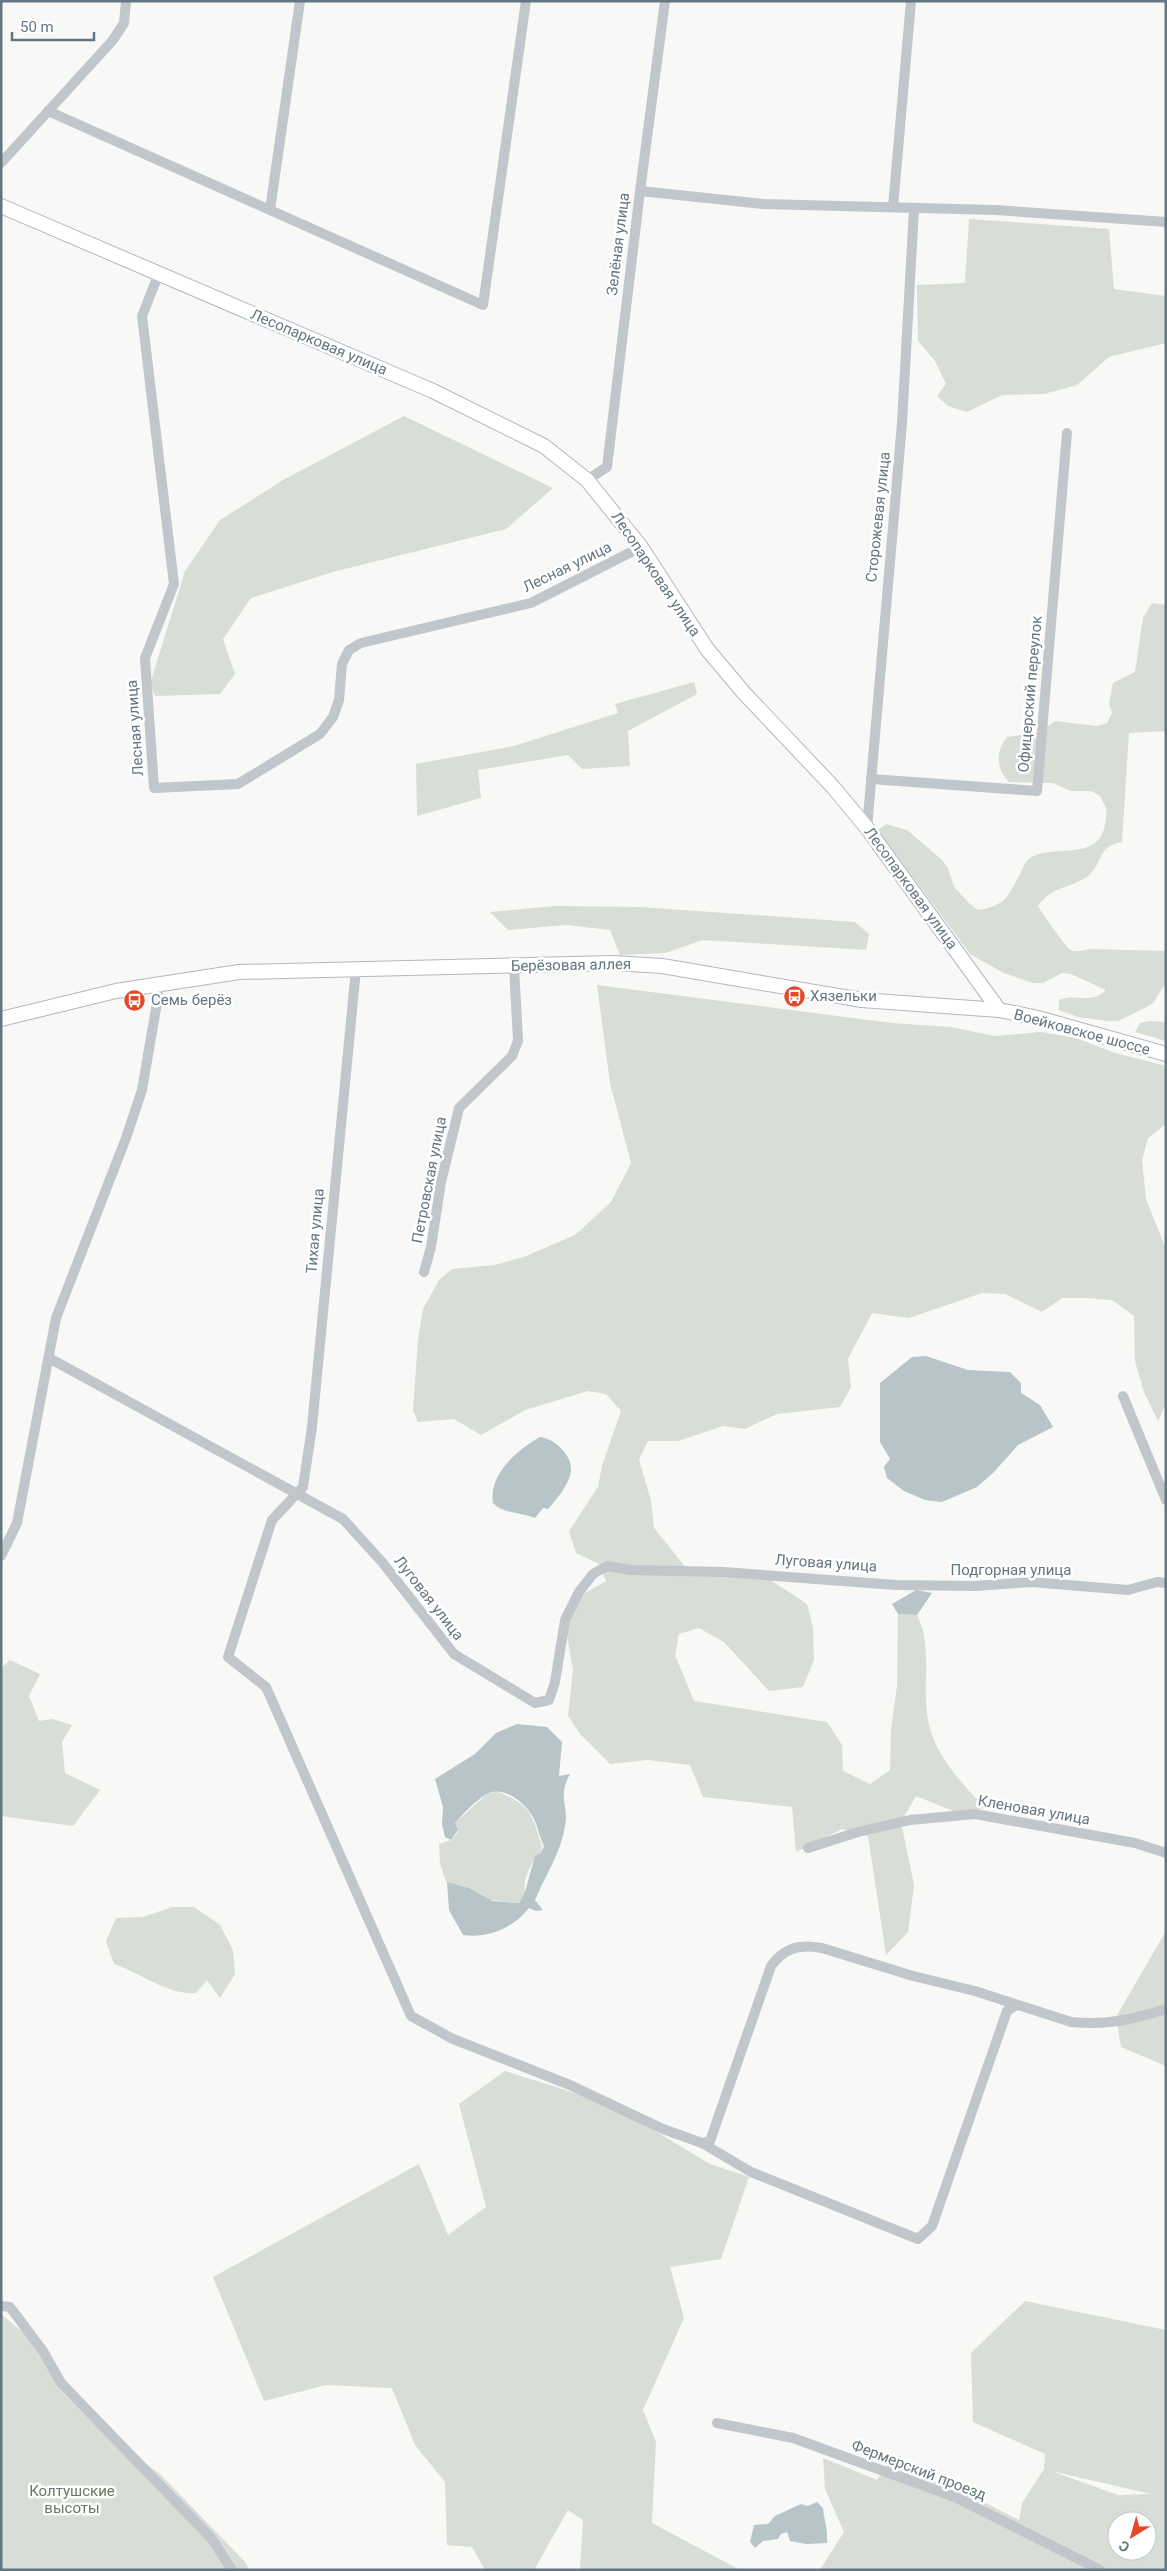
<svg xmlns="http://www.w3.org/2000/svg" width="1167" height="2571" viewBox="0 0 1167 2571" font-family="Roboto,sans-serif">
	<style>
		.green { fill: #d8ddd5; fill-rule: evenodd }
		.water { fill: #b7c5c8 }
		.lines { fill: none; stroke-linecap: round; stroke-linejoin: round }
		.secondary-casing { stroke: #b1b8bd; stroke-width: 16 }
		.street { stroke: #c1c6ca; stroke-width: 10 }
		.secondary { stroke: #fff; stroke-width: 14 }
		.labels { text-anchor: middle; stroke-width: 5; stroke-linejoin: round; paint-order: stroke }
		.street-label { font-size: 15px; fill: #637681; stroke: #fff }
		.poi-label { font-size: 15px; fill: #637681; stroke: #fff; text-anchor: start }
		.park-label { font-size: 15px; fill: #677962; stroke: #fff }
	</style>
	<rect width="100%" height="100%" fill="#f8f8f6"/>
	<g class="green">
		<polygon points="969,219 1109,229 1114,289 1166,296 1166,343 1109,357 1077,385 1044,394 1002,395 967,412 948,406 937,396 946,384 935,361 918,341 917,285 965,283"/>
		<polygon points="404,416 553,488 506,529 333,572 251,598 223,639 235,674 220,694 155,696 150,684 185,571 220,520 283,480"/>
		<path d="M1152,603l14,2v126l-37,2 -7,109c-26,4 -18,21 -34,34 -18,13 -35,9 -50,30 3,6 27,39 31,43 6,4 14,2 20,0l77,2v31l-12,20 -9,6 -27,13h-11l-29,-4 -19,-7v-10c17,-7 33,5 47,-10l-35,-16 -9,-1 -19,10h-10l-29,-10 -33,-18 -93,-125 8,-6 21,6 34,29 7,9 6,19 16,17 8,6c29,-5 30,-14 43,-38 2,-4 4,-10 8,-13 22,-17 70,5 76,-35 3,-15 2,-14 -5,-28l-9,-5h-20l-19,-8 -43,-1c-13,-14 -14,-30 -2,-45l31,-4 17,-12 42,5 10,-3 5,-10 -3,-10 4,-20 22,-11 8,-54z"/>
		<polygon points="694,682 697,694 628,731 630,766 582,769 568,755 478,770 481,798 417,816 416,764 514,746 618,713 615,704"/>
		<polygon points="556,906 640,907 855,922 869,934 866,950 703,940 665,953 620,955 610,930 566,925 508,930 490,912"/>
		<path d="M597,985l295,38 59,4 44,9 46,-4 35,6 39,15 51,13v58l-18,14 -6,22 4,39 20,50v154l-8,18 -14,-29 -9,-31 -1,-45 -22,-16 -26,-2h-24l-20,14 -37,-18 -23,-1 -73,25 -37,-5 -24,46 3,28 -11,20 -63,7 -32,15 -22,-3 -45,15h-30l-9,19 12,41 3,27 38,47 77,4 38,25 6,24 1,32 -11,27 -34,4 -45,-49 -25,-14 -20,6 -4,21 19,46 133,21 15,23 1,26 27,13 20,-14 1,-40 6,-44 1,-72 19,1c15,29 6,65 10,98 4,39 33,68 58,95l-27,5 -42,-17 -15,26 13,63 -6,47 -22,23 -18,-119 -26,-7 -46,23 -4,-45 -89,-10 -13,-32 -42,-5 -38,4 -30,-30 -12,-18 5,-46 -6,-35 3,-25 15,-17 21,-12 -7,-17 -23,-11 -7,-22 29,-44 4,-21 19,-55 -15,-17 -18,-3 -63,19 -44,25 -27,-16 -36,3 -5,-11 5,-72 5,-30 16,-29 13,-11 43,-4 31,-9 49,-21 36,-33 20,-39 -21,-80z"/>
		<polygon points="1150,1021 1166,1022 1166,1041 1135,1032 1140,1023"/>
		<polygon points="10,1660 40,1674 29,1696 39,1721 52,1719 72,1725 62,1742 65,1773 100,1790 73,1826 1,1816 1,1668"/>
		<path d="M498,1792c27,11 33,18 41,45 2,6 4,9 2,16 -9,5 -19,29 -16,39l-6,11 -28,-3 -22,-12 -23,-6 -6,-19 -1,-19 12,-4 7,-8 -3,-9 33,-30z"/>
		<path d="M172,1907h22l26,18 13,25 2,24 -15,24 -13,-18 -11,13c-29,2 -55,-20 -82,-29l-8,-23 10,-23 27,-1z"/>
		<polygon points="1166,1931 1166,2066 1121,2047 1116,2017"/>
		<polygon points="505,2071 610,2104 710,2164 749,2177 721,2259 670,2267 684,2318 643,2410 656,2442 652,2523 740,2570 580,2570 583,2520 568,2510 534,2570 485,2570 472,2547 447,2545 445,2482 415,2445 392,2388 326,2385 264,2401 213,2277 419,2164 448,2235 486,2207 459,2104"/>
		<path d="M1025,2301l141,29v240h-346l24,-38 -19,-43 -2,-31 54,22 10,-15 71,24 61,31 3,-17 22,-34 1,-15 -72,-32 -2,-69zM1051,2471l100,23 -33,1zM1117,2521h30v30h-30z"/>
		<polygon points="1,2314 31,2339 61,2391 103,2433 160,2474 245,2562 249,2570 1,2570"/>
	</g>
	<g class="water">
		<polygon points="926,1356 968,1370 1010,1372 1021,1383 1021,1393 1040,1405 1053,1427 1018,1445 993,1473 977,1487 942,1502 925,1500 904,1491 887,1478 884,1467 890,1459 880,1442 880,1383 912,1357"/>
		<path d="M540,1437c16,2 36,21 30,39 -4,12 -13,23 -22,33l-5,-1 -8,10c-14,-6 -32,-4 -42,-15 -5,-28 25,-54 47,-66z"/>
		<polygon points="916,1590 932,1593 917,1615 898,1614 892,1604"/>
		<path d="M517,1724l30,3 15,15 -3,34 11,-2c-13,24 -1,29 -5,52 -4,27 -20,50 -30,74l8,10 -7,1 -7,-3c-15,20 -42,31 -66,27l-14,-25 -2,-28 22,6 24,13 26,2 6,-11 10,-36 6,-3 3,-7c-5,-10 -6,-20 -11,-29 -8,-14 -29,-32 -46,-23 -11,6 -23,19 -32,29l3,7 -7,10 -6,-3 -3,-13 1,-17 -8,-28 40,-25 21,-21z"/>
		<path d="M817,2502l6,6c1,13 5,19 4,35l-21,1 -16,-3 -3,-9 -6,2 -3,5 -15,2 -8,7 -5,-6 4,-17 14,-1 7,-8 26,-12 7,2z"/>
	</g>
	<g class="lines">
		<defs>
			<g id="secondary">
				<polyline points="1,206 433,391 544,446 587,480 641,547 707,649 744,693 833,787 867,828 999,1010"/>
				<polyline points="1,1019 116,991 239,972 614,963 662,966 862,1000 999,1010 1038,1018 1166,1054"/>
			</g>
		</defs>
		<use href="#secondary" class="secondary-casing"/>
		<g class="street">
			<polyline points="48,111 483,305 526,1"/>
			<polyline points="1,163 113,40 124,23 126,1"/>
			<polyline points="640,191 763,204 996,210 1166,222"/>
			<polyline points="893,207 911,1"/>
			<polyline points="270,210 300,1"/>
			<polyline points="159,273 142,316 174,584 145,658 154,788 238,784 320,734 333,717 339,700 342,664 349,650 361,643 531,603 641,547"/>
			<polyline points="587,480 607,467 640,191 665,1"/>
			<polyline points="871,779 1037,791 1067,433"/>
			<polyline points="867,828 902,423 914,209"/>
			<path d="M356,969l-44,458 -9,60 -31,33 -44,137 38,30 145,329 42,23 117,46 93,44 39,14 8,-2 61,-175c14,-19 29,-22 51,-18l91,28 62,15 96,31c34,4 63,-3 95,-13"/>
			<polyline points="424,1272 431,1247 441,1182 459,1108 512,1056 518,1041 514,966"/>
			<polyline points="49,1358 343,1519 382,1562 454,1654 535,1703 549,1700 555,1682 565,1620 579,1592 593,1574 607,1566 631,1570 723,1572 896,1585 975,1586 1031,1582 1128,1590 1157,1582 1166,1583"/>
			<polyline points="1123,1396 1166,1500"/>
			<polyline points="1,1556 17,1523 56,1318 126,1138 142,1090 158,997 157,984"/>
			<polyline points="808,1848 858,1832 910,1820 975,1814 1135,1843 1166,1853"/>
			<polyline points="702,2143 751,2172 918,2239 932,2226 1007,2011 1015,2006"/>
			<polyline points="1,2306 10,2307 43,2351 61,2383 212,2539 232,2570"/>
			<polyline points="717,2423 793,2438 955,2497 1100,2570"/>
		</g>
		<use href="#secondary" class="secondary"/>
	</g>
	<defs>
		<symbol id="bus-disc" viewBox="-11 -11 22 22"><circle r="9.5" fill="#e74627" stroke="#fff"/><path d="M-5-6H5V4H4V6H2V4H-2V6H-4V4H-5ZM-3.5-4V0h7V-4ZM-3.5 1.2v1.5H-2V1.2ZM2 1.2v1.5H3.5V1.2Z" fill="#fff"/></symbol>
	</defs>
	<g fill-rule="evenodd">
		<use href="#bus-disc" x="782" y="984" width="25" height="25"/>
		<use href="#bus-disc" x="122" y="988" width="25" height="25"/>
	</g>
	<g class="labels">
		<g class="street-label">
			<text transform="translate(618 244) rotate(-83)" y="5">Зелёная улица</text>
			<text transform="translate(319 342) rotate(23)" y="5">Лесопарковая улица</text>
			<text transform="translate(878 517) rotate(-84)" y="5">Сторожевая улица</text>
			<text transform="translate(567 567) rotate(-26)" y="5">Лесная улица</text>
			<text transform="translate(656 574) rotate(56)" y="5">Лесопарковая улица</text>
			<text transform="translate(1030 694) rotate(-85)" y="5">Офицерский переулок</text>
			<text transform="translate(135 728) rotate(-94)" y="5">Лесная улица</text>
			<text transform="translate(911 888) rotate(54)" y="5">Лесопарковая улица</text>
			<text transform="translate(571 965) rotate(-1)" y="5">Берёзовая аллея</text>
			<text transform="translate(1082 1032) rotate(15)" y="5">Воейковское шоссе</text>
			<text transform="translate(429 1180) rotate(-79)" y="5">Петровская улица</text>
			<text transform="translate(315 1231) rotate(-85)" y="5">Тихая улица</text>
			<text transform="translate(826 1563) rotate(4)" y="5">Луговая улица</text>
			<text x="1011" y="1575">Подгорная улица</text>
			<text transform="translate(429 1598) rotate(52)" y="5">Луговая улица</text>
			<text transform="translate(1034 1810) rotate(10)" y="5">Кленовая улица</text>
			<text transform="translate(919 2470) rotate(21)" y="5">Фермерский проезд</text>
		</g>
		<g class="poi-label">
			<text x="810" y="1001">Хязельки</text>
			<text x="151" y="1005">Семь берёз</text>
		</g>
		<g class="park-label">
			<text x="72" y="2496">Колтушские<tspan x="72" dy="17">высоты</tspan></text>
		</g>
	</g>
	<rect width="1167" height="2571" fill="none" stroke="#637681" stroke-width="5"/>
	<g transform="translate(1132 2536) rotate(217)"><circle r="24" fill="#ffffff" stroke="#c1c8cd"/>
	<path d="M0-4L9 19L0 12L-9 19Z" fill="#e74627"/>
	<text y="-8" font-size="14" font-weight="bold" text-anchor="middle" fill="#637681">С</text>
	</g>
	<path d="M12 32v8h82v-8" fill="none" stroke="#637681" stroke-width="2.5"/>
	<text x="20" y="32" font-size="15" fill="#637681" stroke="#ffffff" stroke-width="4" paint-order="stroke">50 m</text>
</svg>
